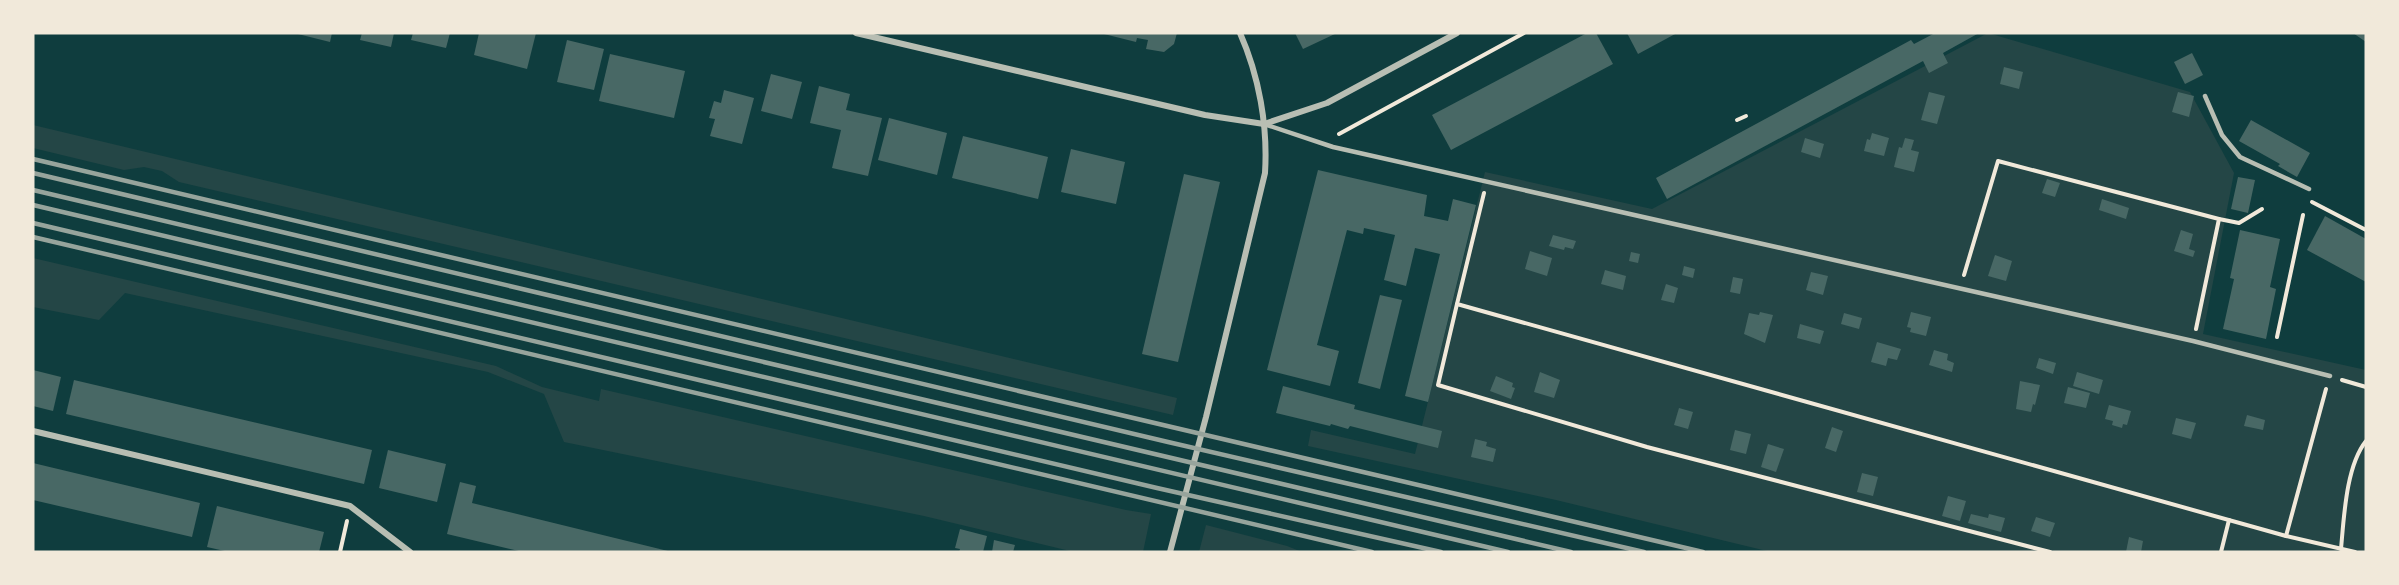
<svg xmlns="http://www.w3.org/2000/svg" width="2399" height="585" viewBox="0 0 2399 585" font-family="'Exo 2',sans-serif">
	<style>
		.green { fill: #244646 }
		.building { fill: #486865 }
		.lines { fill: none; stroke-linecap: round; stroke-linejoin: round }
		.path { stroke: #f1e9da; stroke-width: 4 }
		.service { stroke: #b8beb3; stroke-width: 4.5 }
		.minor { stroke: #b8beb3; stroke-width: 6 }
		.rail { stroke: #97a49c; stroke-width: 4.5 }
	</style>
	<rect width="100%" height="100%" fill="#0f3d3e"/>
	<g class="green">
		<polygon points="1988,33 2190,92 2234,173 2203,334 2366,370 2366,552 1771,552 1556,500 1308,446 1311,430 1415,454 1485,172 1652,209"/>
		<polygon points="33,125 1177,398 1173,415 179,182 162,171 144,167 124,170 33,148"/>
		<polygon points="33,258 496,366 542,387 599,401 601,389 1126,510 1151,514 1143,552 1074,552 924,516 564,442 544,394 488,372 125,293 99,320 33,307"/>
		<polygon points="1206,525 1287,546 1302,552 1199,552"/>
	</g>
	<g class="building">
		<polygon points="294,33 332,33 330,42"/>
		<polygon points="362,33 394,33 391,47 360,40"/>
		<polygon points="413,33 450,33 446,48 411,40"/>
		<polygon points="479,33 536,33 527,69 474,55"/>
		<polygon points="1100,33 1177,33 1174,44 1164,52 1146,49 1148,40 1137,38 1136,42"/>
		<polygon points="1295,33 1337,33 1303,49"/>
		<polygon points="1587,33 1596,33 1613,64 1451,150 1432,115"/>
		<polygon points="1627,33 1677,33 1638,54"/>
		<polygon points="1935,33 1979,33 1943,53 1948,63 1929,73 1923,61 1667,199 1656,178 1911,40 1914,44"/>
		<polygon points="2353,33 2366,33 2366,42"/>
		<polygon points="567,40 604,49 594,90 557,82"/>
		<polygon points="2192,53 2203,75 2185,84 2174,62"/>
		<polygon points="610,54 685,71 674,118 599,101"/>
		<polygon points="2004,67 2023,72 2019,89 2000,84"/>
		<polygon points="771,74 802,82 792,119 761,111"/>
		<polygon points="819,86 850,94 846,110 882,118 868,176 832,168 841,130 810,123"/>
		<polygon points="724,90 754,98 742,144 710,136 715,119 709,118 714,101 721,103"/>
		<polygon points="1929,92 1945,96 1937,124 1921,120"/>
		<polygon points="2178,92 2194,96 2189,117 2172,112"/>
		<polygon points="889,118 947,133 937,175 878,160"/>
		<polygon points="2251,120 2310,153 2297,177 2278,166 2280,164 2239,141"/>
		<polygon points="1872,133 1889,138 1884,156 1864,151 1867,139 1870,140"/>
		<polygon points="963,136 1048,157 1038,199 952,178"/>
		<polygon points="1805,138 1824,144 1820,158 1801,152"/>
		<polygon points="1905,138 1914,140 1911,150 1919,152 1914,172 1894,167 1899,147 1902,148"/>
		<polygon points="1071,149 1125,162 1116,204 1061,192"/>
		<polygon points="1318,170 1427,195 1424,216 1448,221 1453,199 1476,205 1428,402 1405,396 1440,254 1415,248 1406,286 1384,280 1395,235 1364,228 1363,234 1347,230 1317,345 1339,351 1330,386 1267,370"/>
		<polygon points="1184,174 1220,182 1178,362 1142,354"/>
		<polygon points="2238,177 2255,180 2248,213 2231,209"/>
		<polygon points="2047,179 2060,183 2055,197 2042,193"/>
		<polygon points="2102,199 2129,208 2126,219 2099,210"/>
		<polygon points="2325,216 2366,239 2366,282 2307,250"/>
		<polygon points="2181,230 2193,234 2189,249 2195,251 2193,257 2174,251"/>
		<polygon points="2240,230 2280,239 2270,287 2276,289 2266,339 2223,329 2234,279 2230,278"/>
		<polygon points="1553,235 1576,241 1573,249 1565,247 1564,250 1549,246"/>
		<polygon points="1530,251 1552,258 1547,276 1525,269"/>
		<polygon points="1631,252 1640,254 1638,263 1629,261"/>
		<polygon points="1995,255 2012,261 2006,281 1988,276"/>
		<polygon points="1684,266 1695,269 1693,278 1682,275"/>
		<polygon points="1605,270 1626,276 1623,290 1601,284"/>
		<polygon points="1811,272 1828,276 1823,295 1806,290"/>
		<polygon points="1733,277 1743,279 1740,294 1730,292"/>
		<polygon points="1666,284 1678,288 1674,303 1661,300"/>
		<polygon points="1380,295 1402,300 1380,389 1358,383"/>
		<polygon points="1760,312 1773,315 1765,343 1744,334 1749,313 1759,315"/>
		<polygon points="1911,312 1931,317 1926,336 1910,332 1911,328 1907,327"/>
		<polygon points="1844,313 1862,318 1859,329 1841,324"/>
		<polygon points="1800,324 1824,331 1820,344 1797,338"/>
		<polygon points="1877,342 1901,349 1897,360 1888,358 1886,366 1871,362"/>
		<polygon points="1934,350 1948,354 1947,360 1954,363 1952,372 1929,365"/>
		<polygon points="2039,358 2056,363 2053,374 2036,368"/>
		<polygon points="33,370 61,377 53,411 33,406"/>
		<polygon points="1540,372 1560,380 1554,398 1534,392"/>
		<polygon points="2077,372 2103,380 2099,394 2073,386"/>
		<polygon points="1496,376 1513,383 1512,387 1515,388 1511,399 1490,391"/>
		<polygon points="74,380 372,450 364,484 66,414"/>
		<polygon points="2020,381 2040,385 2035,405 2033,404 2031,412 2016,409"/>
		<polygon points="1283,386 1355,405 1354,409 1442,431 1438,448 1350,426 1348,429 1331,424 1330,426 1276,413"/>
		<polygon points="2068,387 2090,393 2086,408 2064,403"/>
		<polygon points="2109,405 2131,411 2127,425 2123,424 2122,428 2112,425 2113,421 2105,419"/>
		<polygon points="1679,408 1693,412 1688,429 1674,425"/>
		<polygon points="2247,415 2265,420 2263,430 2244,426"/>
		<polygon points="2176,418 2196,423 2191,439 2172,434"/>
		<polygon points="1832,427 1843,431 1836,452 1825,448"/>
		<polygon points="1735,430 1751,434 1746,454 1730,450"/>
		<polygon points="1475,439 1487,442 1486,446 1496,449 1493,462 1471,457"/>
		<polygon points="1768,444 1784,449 1776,472 1761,467"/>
		<polygon points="388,450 446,464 437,502 379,488"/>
		<polygon points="33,463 200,503 192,537 33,500"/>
		<polygon points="1862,473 1878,477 1873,496 1857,492"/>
		<polygon points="460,482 476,486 472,503 672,552 523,552 447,534"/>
		<polygon points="1948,496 1966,501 1960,521 1942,516"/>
		<polygon points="217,506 324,532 319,552 229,552 207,547"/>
		<polygon points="1971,514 1988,518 1989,514 2005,518 2001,532 1968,523"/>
		<polygon points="2036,517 2055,523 2050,537 2031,531"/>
		<polygon points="960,529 987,536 983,552 959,552 960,549 955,548"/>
		<polygon points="2129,537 2143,541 2141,552 2126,552"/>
		<polygon points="994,540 1015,545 1013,552 992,552"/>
	</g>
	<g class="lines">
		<g class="path">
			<polyline points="1737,120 1746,116"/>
			<polyline points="1339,134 1524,33"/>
			<polyline points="1484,193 1457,304 2286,536 2355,552"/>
			<polyline points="2312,202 2366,230"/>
			<polyline points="2219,219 2239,223 2262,209"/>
			<polyline points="1964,275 1998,161 2219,219 2196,329"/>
			<polyline points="1457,304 1438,385 1647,447 2050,552"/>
			<polyline points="2277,337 2303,215"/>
			<polyline points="2342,380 2366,387"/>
			<polyline points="2286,536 2326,389"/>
			<path d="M2341,549c3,-32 5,-83 25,-108"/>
			<polyline points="340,552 347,521"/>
			<polyline points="2221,552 2229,520"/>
		</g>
		<g class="service">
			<polyline points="2205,96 2222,135 2240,157 2309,189"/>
			<polyline points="1264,124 1333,147 2193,341 2330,376"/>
		</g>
		<g class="minor">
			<polyline points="856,33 1205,115 1264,124 1327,103 1457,33"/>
			<polyline points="33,431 350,506 410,552"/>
			<path d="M1170,552l36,-135 59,-244c3,-47 -6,-97 -25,-140"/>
		</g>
		<g class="rail">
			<polyline points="33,159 1703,552"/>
			<polyline points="33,173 1168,442 1644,552"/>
			<polyline points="33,190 1571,552"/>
			<polyline points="33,205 1508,552"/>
			<polyline points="33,223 1157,488 1441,552"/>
			<polyline points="33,237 1372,552"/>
		</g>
	</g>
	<rect width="2399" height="585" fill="none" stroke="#f1e9da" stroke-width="69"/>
</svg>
